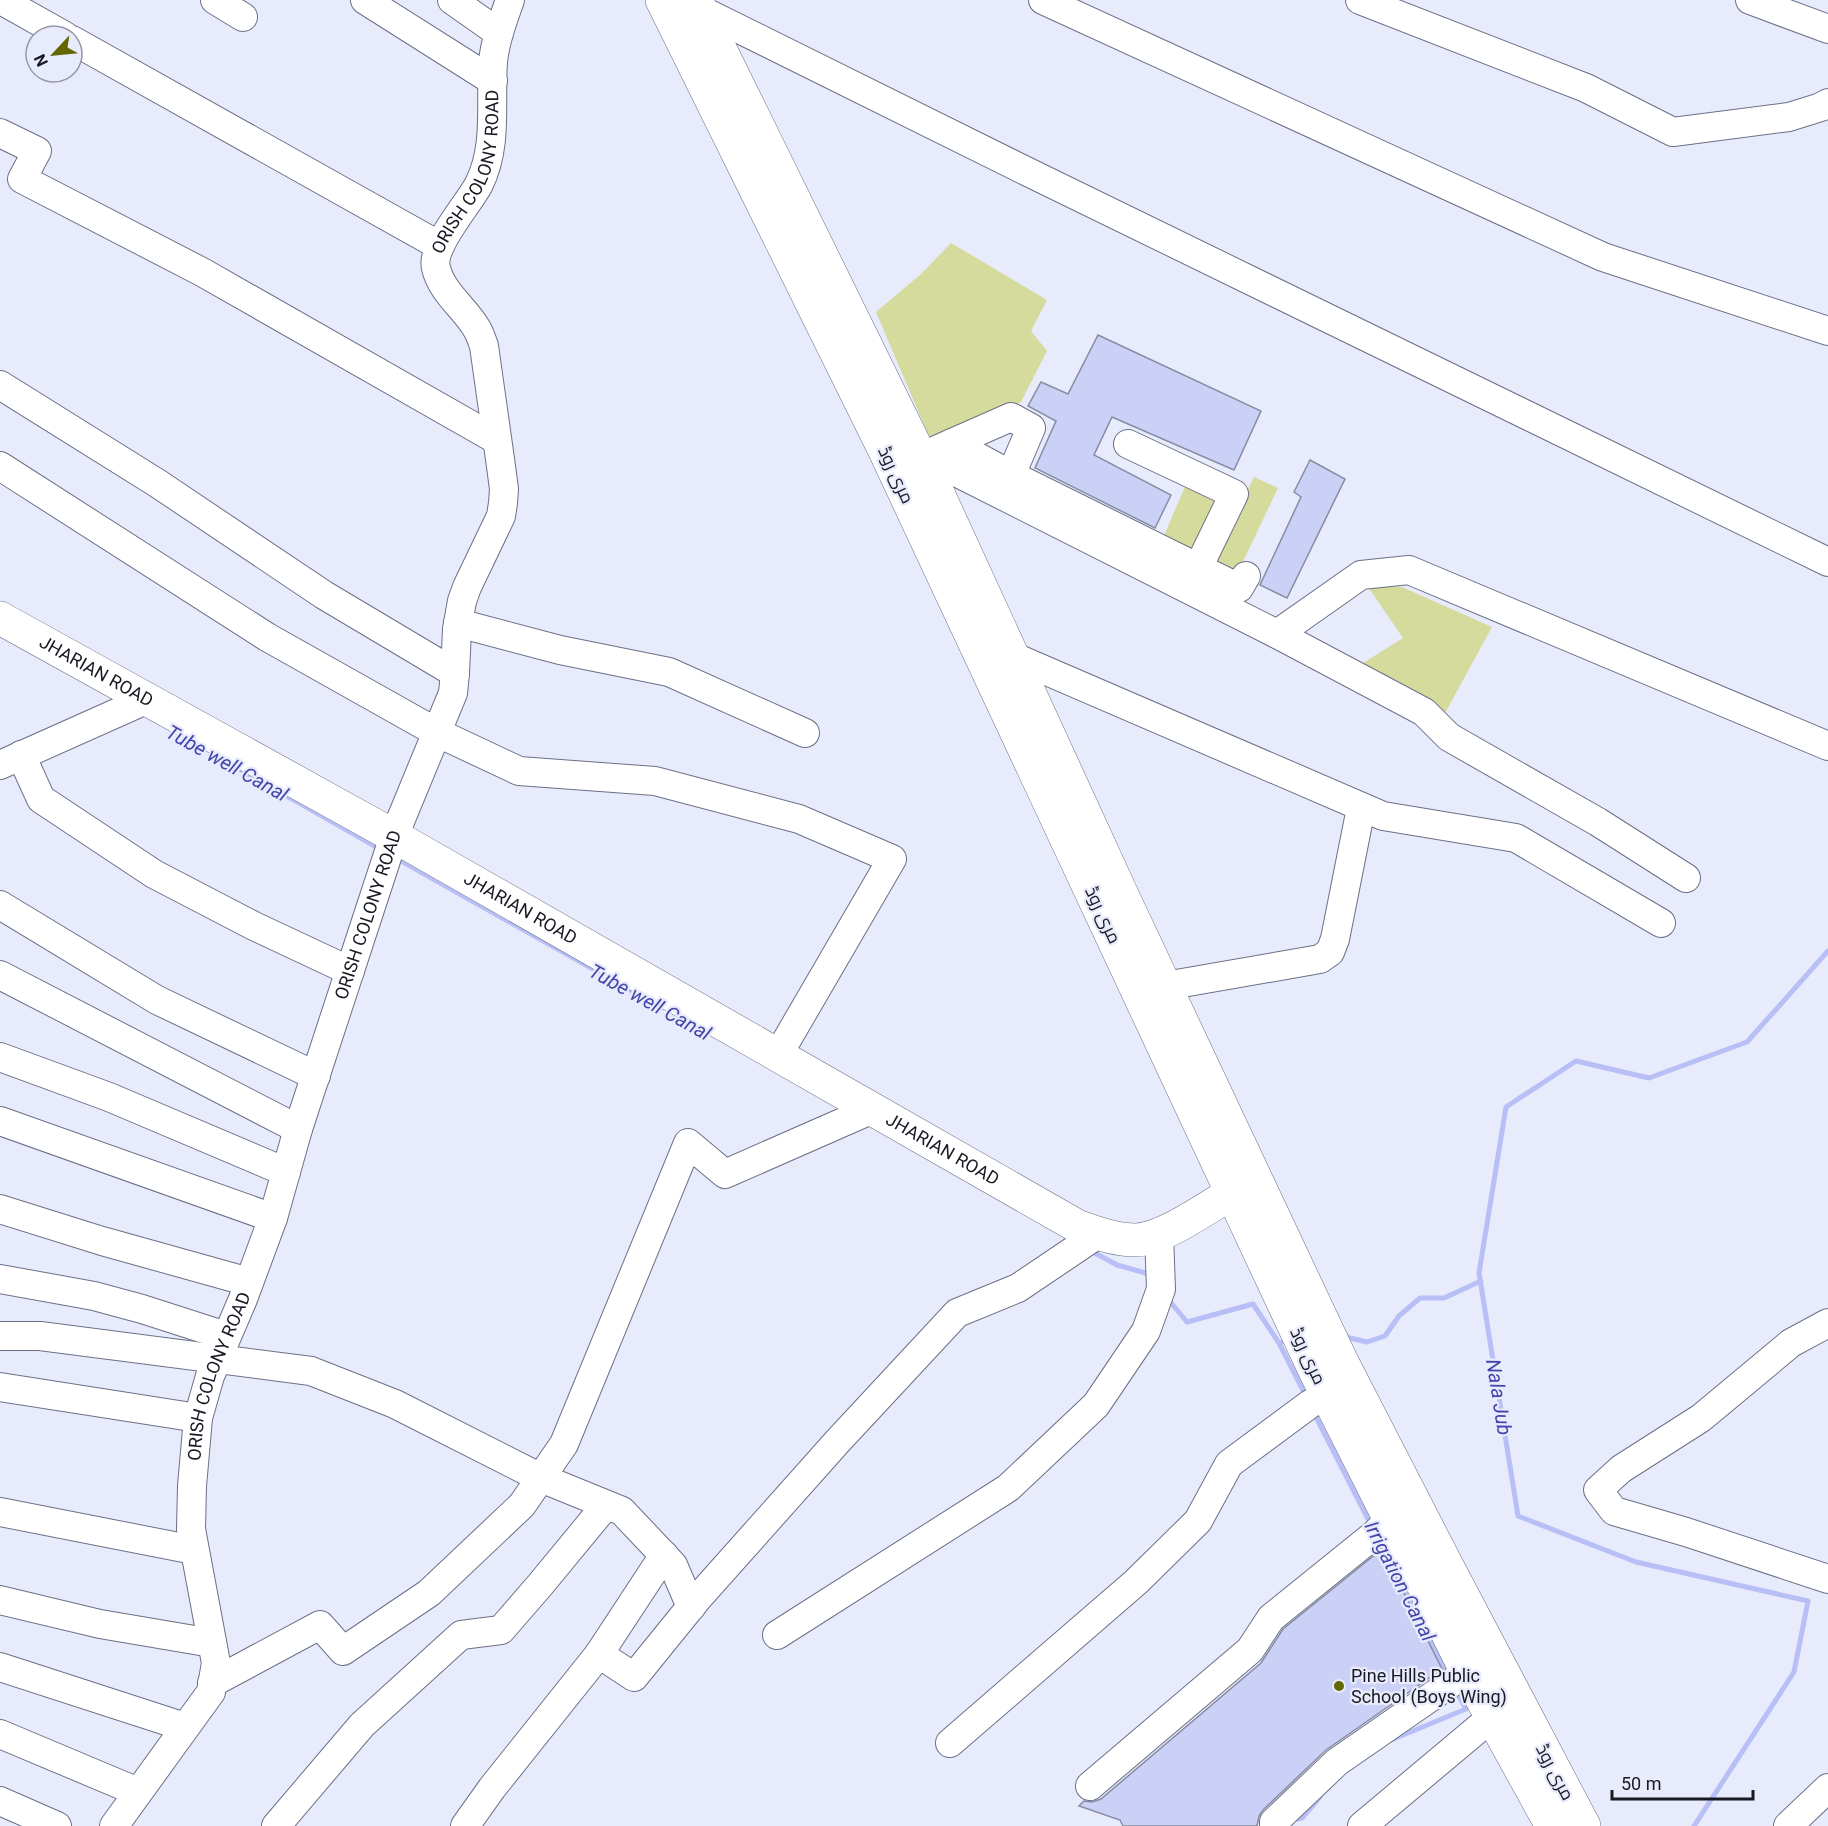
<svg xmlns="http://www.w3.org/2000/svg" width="1828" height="1826" viewBox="0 0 1828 1826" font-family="Roboto,Cairo,sans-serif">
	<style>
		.green { fill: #d5da9d }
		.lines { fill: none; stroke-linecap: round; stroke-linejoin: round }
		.stream { stroke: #b7bff6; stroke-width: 5 }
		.building { fill: #cbd1f6; stroke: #878ca3; stroke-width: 1.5 }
		.minor-casing { stroke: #6c7087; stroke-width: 30 }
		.major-casing { stroke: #6c7087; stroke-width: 34 }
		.minor { stroke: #fff; stroke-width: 28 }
		.major { stroke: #fff; stroke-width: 33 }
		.poi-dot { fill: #646602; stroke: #e8ebfb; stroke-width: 2 }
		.labels { text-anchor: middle; stroke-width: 4.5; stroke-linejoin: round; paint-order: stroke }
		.street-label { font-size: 18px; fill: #181922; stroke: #e8ebfb }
		.poi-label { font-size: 18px; fill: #181922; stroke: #e8ebfb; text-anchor: start }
		.water-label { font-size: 20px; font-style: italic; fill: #4445ab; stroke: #e8ebfb }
	</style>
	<rect width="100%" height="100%" fill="#e8ebfb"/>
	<g class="green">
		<polygon points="951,243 1047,300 1031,331 1047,351 1021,402 930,439 876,312 921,274"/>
		<polygon points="1254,477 1278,488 1238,572 1214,560"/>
		<polygon points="1185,487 1216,500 1193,554 1162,540"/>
		<polygon points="1366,584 1402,587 1492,627 1444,715 1355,668 1403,638"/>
	</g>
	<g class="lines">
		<g class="stream">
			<polyline points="211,753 380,849"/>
			<polyline points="396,858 662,1008"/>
			<polyline points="1091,1251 1117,1265 1149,1274 1151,1276"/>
			<polyline points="1167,1298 1187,1322 1253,1304 1279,1343"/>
			<polyline points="1344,1335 1350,1338 1367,1342 1385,1336 1399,1316 1420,1298 1444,1298 1481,1281"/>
			<polyline points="1282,1342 1279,1343 1306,1396"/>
			<polyline points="1314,1413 1371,1525"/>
			<polyline points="1379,1541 1448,1674"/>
			<polyline points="1391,1740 1466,1709 1456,1691"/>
			<polyline points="1292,1820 1302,1818 1320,1797"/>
			<polyline points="1694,1826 1794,1672 1808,1601 1636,1562 1518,1516 1479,1273 1506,1107 1576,1061 1649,1078 1747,1042 1828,951"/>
		</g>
	</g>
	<g class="building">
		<polygon points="1098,335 1261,411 1234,470 1112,417 1094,455 1171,495 1155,528 1035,468 1056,421 1028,406 1041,382 1068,394"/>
		<polygon points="1310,460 1345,479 1287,598 1260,585 1301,497 1294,492"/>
		<polygon points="1382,1549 1442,1669 1326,1750 1263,1810 1259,1816 1257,1826 1123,1826 1120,1820 1079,1806 1084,1801 1092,1802 1101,1799 1261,1663 1283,1629"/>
	</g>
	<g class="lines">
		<defs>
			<g id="minor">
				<polyline points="1,0 65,36"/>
				<polyline points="215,0 243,17"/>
				<polyline points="365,0 493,81"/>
				<polyline points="452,0 499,33"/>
				<polyline points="1043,0 1603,257 1828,331"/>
				<polyline points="1360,0 1586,88 1673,132 1789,117 1821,107 1828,103"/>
				<polyline points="1750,0 1828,29"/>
				<polyline points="701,10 1028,172 1828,562"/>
				<polyline points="72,40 440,246"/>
				<polyline points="0,133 37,151 22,179 202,272 497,440"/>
				<polyline points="0,385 157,483 324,595 455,673"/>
				<polyline points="952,443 1011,417 1031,428 1011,475"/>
				<polyline points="1128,444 1234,494 1198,568"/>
				<polyline points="921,457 952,443 1011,475 1239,588 1246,576"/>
				<polyline points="0,466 267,637 436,732 519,771 655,781 799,819 892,859 778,1055"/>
				<polyline points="930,476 954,471 1277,634 1424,712 1449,737 1598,822 1686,878"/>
				<polyline points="458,623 560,650 669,672 805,733"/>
				<polyline points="1277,634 1361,575 1409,570 1828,746"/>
				<polyline points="1012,656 1383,816 1516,838 1661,923"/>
				<polyline points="21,755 41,799 154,874 254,926 350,971"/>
				<polyline points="0,765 148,699"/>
				<polyline points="0,905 157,1000 316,1076"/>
				<polyline points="0,975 298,1129"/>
				<polyline points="1165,986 1320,959 1330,952 1335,939 1361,808"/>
				<polyline points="0,1057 109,1097 286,1172"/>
				<polyline points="0,1121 273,1218"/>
				<polyline points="0,1209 102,1241 249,1282"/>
				<polyline points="0,1279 94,1296 142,1309 226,1336"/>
				<polyline points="1828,1323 1791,1343 1701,1418 1621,1469 1598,1490 1614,1511 1686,1532 1828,1579"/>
				<polyline points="0,1336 40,1336 311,1371 395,1404 541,1478 622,1511 673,1565 691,1607"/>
				<polyline points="0,1387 198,1418"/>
				<polyline points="0,1512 194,1550"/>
				<polyline points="0,1600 100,1624 212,1643"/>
				<polyline points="777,1635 1008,1488 1096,1405 1146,1331 1161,1289 1159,1235"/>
				<polyline points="599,1654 664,1555"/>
				<polyline points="0,1667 185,1727"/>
				<polyline points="212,1683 320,1625 343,1651 429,1593 522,1505 564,1444 688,1143 725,1174 873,1109"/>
				<polyline points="0,1734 138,1792"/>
				<polyline points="950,1743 1136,1582 1198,1521 1229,1464 1310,1404 1327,1395"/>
				<polyline points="1090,1786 1250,1650 1271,1618 1375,1534 1389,1520"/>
				<polyline points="0,1801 57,1826"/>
				<path id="s1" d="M114,1826l97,-134 5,-29 -25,-134 1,-43 6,-68 12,-42 33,-77 30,-81 25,-89 96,-293 59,-143 2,-20 2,-44 5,-28 5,-14 34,-71 2,-13 1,-14 -4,-30 -16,-113c-2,-6 -4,-12 -7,-17 -12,-21 -35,-36 -41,-61 -6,-22 33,-64 43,-84 19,-38 11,-81 14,-122 2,-21 10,-42 17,-62"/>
				<polyline points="276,1826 362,1725 461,1635 501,1630 540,1585 606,1505"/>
				<polyline points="465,1826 492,1788 599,1654 634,1677 698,1598 837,1442 957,1313 1018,1288 1098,1234"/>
				<polyline points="1274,1826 1274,1822 1337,1762 1467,1672"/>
				<polyline points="1362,1826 1492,1717"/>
				<polyline points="1788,1826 1828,1788"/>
			</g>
			<g id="major">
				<polyline points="662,0 885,451 1316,1373 1467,1672 1552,1826"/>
				<polyline points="696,0 930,476 1123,897 1341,1360 1445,1562 1584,1826"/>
				<path id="s2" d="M0,618l394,218 683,390c20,7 38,14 59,14 28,-1 72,-33 96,-47"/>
			</g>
		</defs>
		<use href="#minor" class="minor-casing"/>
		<use href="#major" class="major-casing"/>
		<use href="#minor" class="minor"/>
		<use href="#major" class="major"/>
	</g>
	<circle class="poi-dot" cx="1339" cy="1686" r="6"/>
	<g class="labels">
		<g class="street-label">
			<text dy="6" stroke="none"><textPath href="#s1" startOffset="1766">ORISH COLONY ROAD</textPath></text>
			<text transform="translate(896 475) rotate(65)" y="6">مری روڈ</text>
			<text dy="6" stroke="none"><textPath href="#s2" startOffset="110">JHARIAN ROAD</textPath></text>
			<text dy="6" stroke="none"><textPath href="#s2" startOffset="596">JHARIAN ROAD</textPath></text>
			<text transform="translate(1103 915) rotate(65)" y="6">مری روڈ</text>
			<text dy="6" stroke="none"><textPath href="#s1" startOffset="974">ORISH COLONY ROAD</textPath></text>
			<text dy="6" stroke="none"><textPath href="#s2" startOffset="1082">JHARIAN ROAD</textPath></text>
			<text transform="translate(1308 1356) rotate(65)" y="6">مری روڈ</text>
			<text dy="6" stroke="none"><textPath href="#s1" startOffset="488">ORISH COLONY ROAD</textPath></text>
			<text transform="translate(1555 1772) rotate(62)" y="6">مری روڈ</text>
		</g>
		<g class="poi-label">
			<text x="1351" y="1682">Pine Hills Public<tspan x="1351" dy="21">School (Boys Wing)</tspan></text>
		</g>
		<g class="water-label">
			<text transform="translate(227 763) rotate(29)" y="7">Tube well Canal</text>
			<text transform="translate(650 1002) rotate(29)" y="7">Tube well Canal</text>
			<text transform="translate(1499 1397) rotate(81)" y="7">Nala Jub</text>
			<text transform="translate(1400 1581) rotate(63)" y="7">Irrigation Canal</text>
		</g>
	</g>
	<g transform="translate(54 54) rotate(244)"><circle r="28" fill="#e8ebfb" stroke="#9597a4" stroke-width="1.5"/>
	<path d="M0-4.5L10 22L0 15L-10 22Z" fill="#646602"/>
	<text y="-9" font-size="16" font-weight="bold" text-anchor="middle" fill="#181922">N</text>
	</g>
	<path d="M1612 1790v9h141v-9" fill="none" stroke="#181922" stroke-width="3"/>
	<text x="1621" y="1790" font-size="18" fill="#181922" stroke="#e8ebfb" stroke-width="4.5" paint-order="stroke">50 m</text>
</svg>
